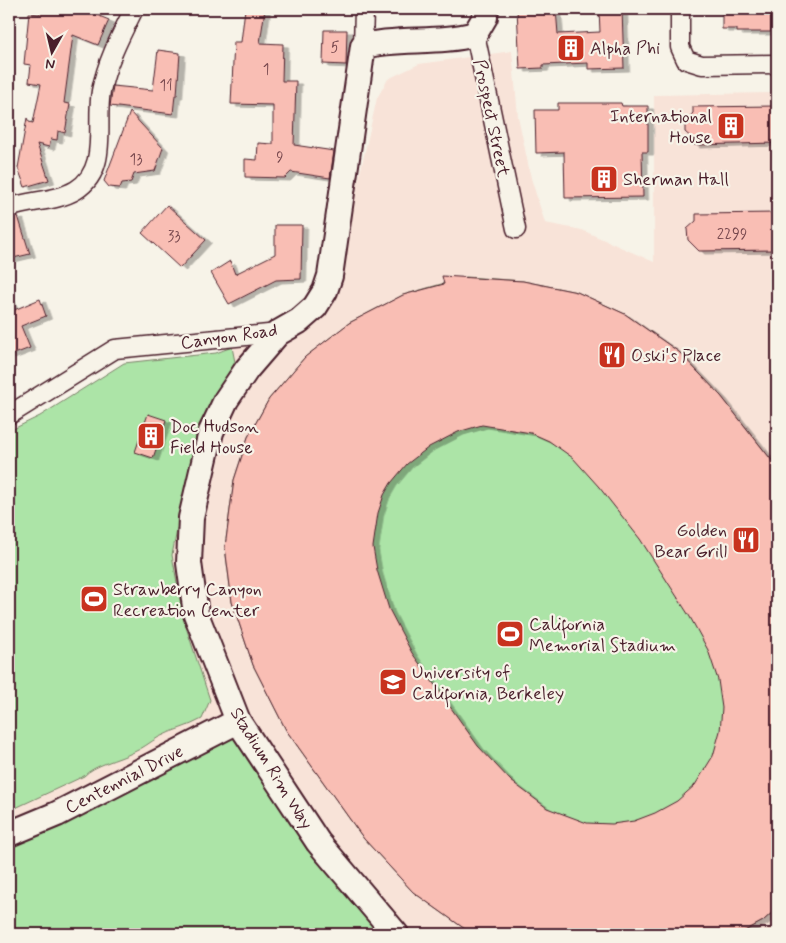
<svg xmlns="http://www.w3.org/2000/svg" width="786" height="943" viewBox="0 0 786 943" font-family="Mynerve,sans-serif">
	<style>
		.built { fill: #f8e3d8 }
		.green { fill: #ace4a7; stroke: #7b8269 }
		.building { fill: #f9beb4; stroke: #4a1f2b; fill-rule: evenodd; filter: url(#shadow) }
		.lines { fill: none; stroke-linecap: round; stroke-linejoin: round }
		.street-casing { stroke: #4a1f2b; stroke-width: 21 }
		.secondary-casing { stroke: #4a1f2b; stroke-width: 28 }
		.street { stroke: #f7f3e8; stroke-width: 18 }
		.secondary { stroke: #f7f3e8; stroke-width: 24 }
		.labels { text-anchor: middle; stroke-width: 4.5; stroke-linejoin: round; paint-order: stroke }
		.number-label { font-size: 15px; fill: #76474d }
		.poi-label { font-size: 18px; fill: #4a1f2b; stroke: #f7f3e8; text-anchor: start }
		.street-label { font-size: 18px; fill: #4a1f2b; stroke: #f7f3e8 }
	</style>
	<defs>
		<filter id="shadow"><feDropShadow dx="5.5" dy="3" stdDeviation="0" flood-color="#0004"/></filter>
	</defs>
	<rect width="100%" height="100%" fill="#f7f3e8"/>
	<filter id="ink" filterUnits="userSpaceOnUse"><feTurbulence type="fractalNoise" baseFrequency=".02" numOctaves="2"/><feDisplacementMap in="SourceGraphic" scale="10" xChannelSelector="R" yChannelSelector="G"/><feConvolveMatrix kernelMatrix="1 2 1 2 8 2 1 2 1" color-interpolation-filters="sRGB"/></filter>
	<g filter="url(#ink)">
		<polygon class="built" points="512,51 518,116 531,178 545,223 582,230 654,262 654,95 777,93 777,934 9,934 9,431 40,416 124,363 216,353 329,311 377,98 388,79 419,64"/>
		<g class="green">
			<polygon points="466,277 523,281 577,292 625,314 679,352 721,396 777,467 777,908 763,921 739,934 472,934 413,892 364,839 286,730 253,665 232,602 225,547 234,480 248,437 269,399 305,357 349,323 403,295"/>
			<path d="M232,347l3,15 -37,64 -26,129 12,66 26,79 -8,19c-14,8 -30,11 -43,18 -9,5 -17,12 -27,16 -14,7 -38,12 -48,23l-75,35v-380l31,-15 84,-53 92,-10z"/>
			<polygon points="238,721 396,934 9,934 9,834"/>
		</g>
		<g class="building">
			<polygon points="40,9 87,11 109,20 98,45 73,35 64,103 70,104 65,133 58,131 57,140 51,139 49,147 37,144 49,180 25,187 18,168 27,118 29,122 33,123 41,84 29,82 31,65 24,64 29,13 40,14"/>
			<polygon points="245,9 265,9 260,43 283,44 282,81 296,81 294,145 334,151 330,178 291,172 285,178 245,177 245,159 257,160 258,143 273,144 273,105 231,104 234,42 241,42"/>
			<polygon points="517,9 556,9 558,34 600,32 599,9 622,9 624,68 588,69 588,63 543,65 543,68 520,69"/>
			<polygon points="722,9 771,9 771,32 737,32 737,29 722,29"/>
			<polygon points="324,30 347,30 346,65 323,64"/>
			<polygon points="158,50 180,53 177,95 175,95 173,114 110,106 113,86 153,90"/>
			<polygon points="558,103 621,103 622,106 648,106 648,152 642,152 643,197 565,198 564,152 536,153 535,110 558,110"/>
			<polygon points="777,106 777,143 694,145 694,140 685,132 685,121 693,113 693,107"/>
			<polygon points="130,112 163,148 155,171 134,174 131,182 122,183 120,188 109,187 104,181"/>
			<polygon points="167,205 206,240 180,268 142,233"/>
			<polygon points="777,213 777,250 699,251 688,240 687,229 696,221 696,214"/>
			<polygon points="18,216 30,254 9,259 9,218"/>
			<polygon points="275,225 302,225 301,279 276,280 229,304 211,273 230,261 235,274 275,254"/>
			<path d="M442,276l81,5 54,11 48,22 54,38 42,44 56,71v441l-14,13 -24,13h-267l-59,-42 -49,-53 -78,-109 -33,-65 -21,-63 -7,-55 9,-67 14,-43 21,-38 36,-42 44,-34 54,-28 41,-11zM482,425l49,8 18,8 24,17 26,29 41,52 50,78 18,33 10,30 4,28 -2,23 -7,25 -18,29 -18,16 -22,12 -21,8 -22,3 -25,-1 -40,-15 -36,-27 -33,-35 -66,-93 -23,-44 -12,-39 -4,-23 5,-34 6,-18 7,-12 16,-19 22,-17 29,-15z"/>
			<polygon points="9,298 14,310 40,299 46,316 21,326 30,348 9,356"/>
			<polygon points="148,414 166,420 153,458 135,452"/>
		</g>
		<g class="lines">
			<defs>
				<g id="street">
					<polyline points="680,9 680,47 686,60 702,65 777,64"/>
					<polyline points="475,34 516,229"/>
					<polyline points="363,46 364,9"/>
					<path d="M9,208c21,-8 47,-6 67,-18 34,-21 19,-66 25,-99 6,-30 20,-56 33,-82"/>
					<polyline points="9,415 115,349 278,333"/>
				</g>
				<g id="secondary">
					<polyline points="9,834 57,814 238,721"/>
					<path d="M396,934l-78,-92 -80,-121 -42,-107 -7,-51 2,-45 20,-86 15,-32 21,-31 31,-36 21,-12 16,-14 10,-16 5,-15 33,-230c37,-9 75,-2 112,-12l10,-17 1,-8"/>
				</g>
			</defs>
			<use href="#street" class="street-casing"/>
			<use href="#secondary" class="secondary-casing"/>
			<use href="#street" class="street"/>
			<use href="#secondary" class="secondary"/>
		</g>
	</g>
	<defs>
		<symbol id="building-square" viewBox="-11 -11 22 22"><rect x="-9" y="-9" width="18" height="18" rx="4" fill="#c8321e" stroke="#f7f3e8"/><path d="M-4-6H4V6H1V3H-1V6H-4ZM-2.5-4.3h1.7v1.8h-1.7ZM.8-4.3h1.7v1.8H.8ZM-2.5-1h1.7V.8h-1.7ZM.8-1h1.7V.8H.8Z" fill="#fff"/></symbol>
		<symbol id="restaurant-square" viewBox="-11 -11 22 22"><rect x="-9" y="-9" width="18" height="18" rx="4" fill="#c8321e" stroke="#f7f3e8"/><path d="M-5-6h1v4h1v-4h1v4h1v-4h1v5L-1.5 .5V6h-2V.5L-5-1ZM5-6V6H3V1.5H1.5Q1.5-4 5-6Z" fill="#fff"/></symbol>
		<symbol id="stadium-square" viewBox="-11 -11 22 22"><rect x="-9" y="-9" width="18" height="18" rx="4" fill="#c8321e" stroke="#f7f3e8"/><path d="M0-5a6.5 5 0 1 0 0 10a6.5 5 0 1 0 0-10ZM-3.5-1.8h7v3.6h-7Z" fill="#fff"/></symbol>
		<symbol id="university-square" viewBox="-11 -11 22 22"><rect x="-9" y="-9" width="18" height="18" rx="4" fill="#c8321e" stroke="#f7f3e8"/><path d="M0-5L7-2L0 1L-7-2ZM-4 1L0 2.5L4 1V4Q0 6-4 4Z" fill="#fff"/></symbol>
	</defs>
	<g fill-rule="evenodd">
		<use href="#building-square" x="555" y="32" width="32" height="32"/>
		<use href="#building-square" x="715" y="110" width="32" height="32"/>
		<use href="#building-square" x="588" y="163" width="32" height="32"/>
		<use href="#restaurant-square" x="596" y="339" width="32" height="32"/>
		<use href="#building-square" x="135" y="420" width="32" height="32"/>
		<use href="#restaurant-square" x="730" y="524" width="32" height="32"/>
		<use href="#stadium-square" x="78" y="583" width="32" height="32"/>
		<use href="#stadium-square" x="494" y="618" width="32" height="32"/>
		<use href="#university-square" x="377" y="666" width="32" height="32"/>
	</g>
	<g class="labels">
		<g class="number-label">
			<text x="335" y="52">5</text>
			<text x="266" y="74">1</text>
			<text x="166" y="90">11</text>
			<text x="280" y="162">9</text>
			<text x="136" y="164">13</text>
			<text x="732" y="239">2299</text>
			<text x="174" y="241">33</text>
		</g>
		<g class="poi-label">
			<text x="590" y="54">Alpha Phi</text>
			<text x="712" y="122" text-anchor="end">International<tspan x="712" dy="21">House</tspan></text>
			<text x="623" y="185">Sherman Hall</text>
			<text x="631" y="361">Oski's Place</text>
			<text x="170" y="432">Doc Hudson<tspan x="170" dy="21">Field House</tspan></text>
			<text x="727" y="536" text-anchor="end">Golden<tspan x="727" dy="21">Bear Grill</tspan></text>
			<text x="113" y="595">Strawberry Canyon<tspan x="113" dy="21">Recreation Center</tspan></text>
			<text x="529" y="630">California<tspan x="529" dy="21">Memorial Stadium</tspan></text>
			<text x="412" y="678">University of<tspan x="412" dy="21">California, Berkeley</tspan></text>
		</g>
		<g class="street-label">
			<text transform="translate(492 118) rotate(78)" y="6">Prospect Street</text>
			<text transform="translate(229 336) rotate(-8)" y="6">Canyon Road</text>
			<text transform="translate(272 768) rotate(58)" y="6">Stadium Rim Way</text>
			<text transform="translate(124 779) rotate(-27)" y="6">Centennial Drive</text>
		</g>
	</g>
	<rect width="786" height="943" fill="none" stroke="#f7f3e8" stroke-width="30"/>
	<rect x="15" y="15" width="756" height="913" fill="none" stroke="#4a1f2b" stroke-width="2" filter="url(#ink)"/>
	<g transform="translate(52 52) rotate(188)" stroke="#f7f3e8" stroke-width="4" paint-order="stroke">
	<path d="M0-4L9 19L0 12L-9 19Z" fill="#4a1f2b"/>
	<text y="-8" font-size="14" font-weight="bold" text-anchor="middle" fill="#4a1f2b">N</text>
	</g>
</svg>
